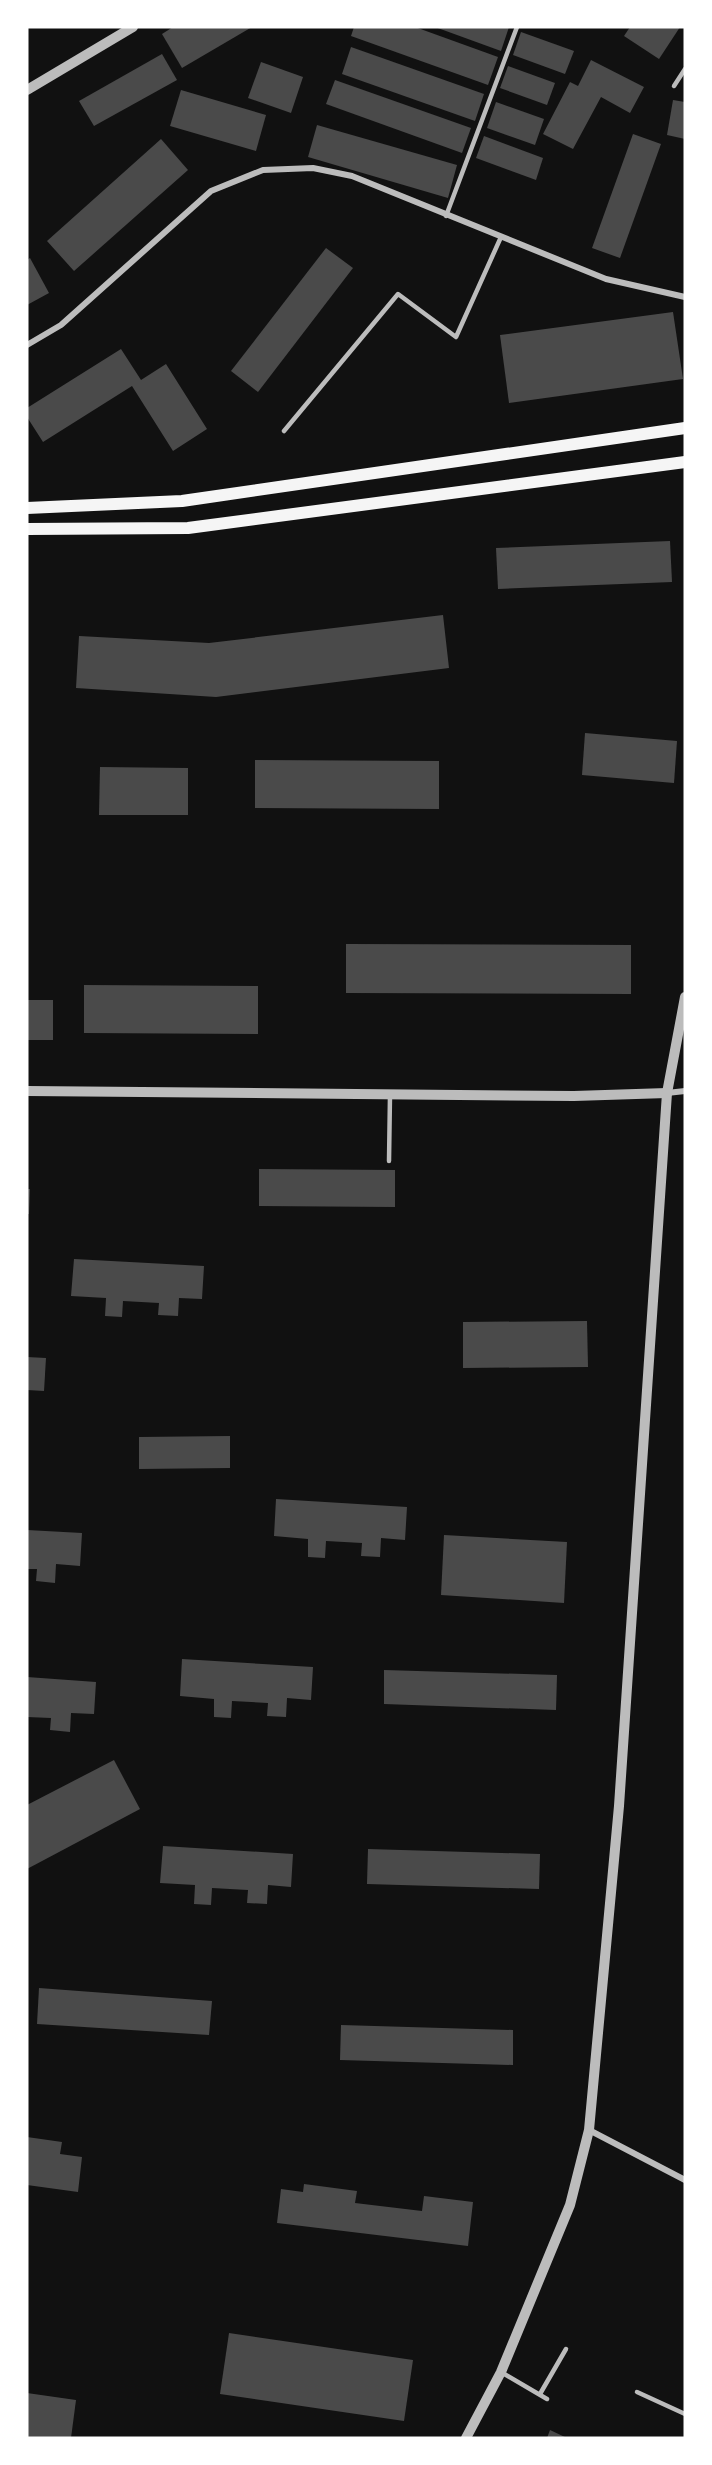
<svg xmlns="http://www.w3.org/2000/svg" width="712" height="2465" viewBox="0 0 712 2465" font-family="'Public Sans',sans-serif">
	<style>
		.building { fill: #4a4a4a }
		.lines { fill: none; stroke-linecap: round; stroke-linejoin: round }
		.service { stroke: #bcbcbc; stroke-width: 4.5 }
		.minor { stroke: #bcbcbc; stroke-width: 6 }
		.tertiary { stroke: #bcbcbc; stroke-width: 10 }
		.secondary { stroke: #f5f5f5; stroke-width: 12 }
	</style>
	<rect width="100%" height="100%" fill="#111"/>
	<g class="building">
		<polygon points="173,27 252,27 182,68 162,34"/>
		<polygon points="354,27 415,27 498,57 488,85 351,36"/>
		<polygon points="435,27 509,27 501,51"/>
		<polygon points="630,27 680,27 659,59 624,36"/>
		<polygon points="521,32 574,51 565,74 513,55"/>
		<polygon points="351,47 484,94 475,121 342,74"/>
		<polygon points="162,54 177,80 94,126 79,101"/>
		<polygon points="591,60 644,87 630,113 601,97 573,149 543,134 570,82 578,86"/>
		<polygon points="261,62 303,77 291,113 248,98"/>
		<polygon points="508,66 555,83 547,105 500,88"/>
		<polygon points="335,80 471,128 462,153 326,104"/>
		<polygon points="181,90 266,115 256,151 170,126"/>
		<polygon points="673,100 685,102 685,139 667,135"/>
		<polygon points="496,102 544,119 535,145 487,128"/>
		<polygon points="317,125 457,165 448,198 308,157"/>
		<polygon points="633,134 661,144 620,258 592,248"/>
		<polygon points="484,136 543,158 536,180 476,158"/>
		<polygon points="161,139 188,170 74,271 47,241"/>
		<polygon points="326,248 353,268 258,392 231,371"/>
		<polygon points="30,258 49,293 27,305 27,260"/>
		<polygon points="673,312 683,379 509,403 500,335"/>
		<polygon points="121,349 141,380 166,364 207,429 173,451 132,386 43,442 27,417 27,408"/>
		<polygon points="670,541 672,582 498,589 496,548"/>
		<polygon points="443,615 449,668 216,697 76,688 79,636 209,643"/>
		<polygon points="585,733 677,741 674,783 582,775"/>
		<polygon points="255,760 439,761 439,809 255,808"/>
		<polygon points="100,767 188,768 188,815 99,815"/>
		<polygon points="346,944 631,945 631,994 346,993"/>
		<polygon points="84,985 258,986 258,1034 84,1033"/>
		<rect x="27" y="1000" width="26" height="40"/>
		<polygon points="259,1169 395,1170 395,1207 259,1206"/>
		<polygon points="27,1189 30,1189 29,1214 27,1214"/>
		<polygon points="74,1259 204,1266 202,1299 179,1298 178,1316 158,1315 159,1303 123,1301 122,1317 105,1316 106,1298 71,1296"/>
		<polygon points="587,1321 588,1367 463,1368 463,1322"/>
		<polygon points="27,1357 46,1358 44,1391 27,1390"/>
		<polygon points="230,1436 230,1468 139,1469 139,1437"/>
		<polygon points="276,1499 407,1507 405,1540 381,1538 380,1557 361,1556 362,1543 326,1541 325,1558 308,1557 308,1539 274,1536"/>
		<polygon points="27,1530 82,1533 80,1566 56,1564 55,1583 36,1581 37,1569 27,1569"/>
		<polygon points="444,1535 567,1542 564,1603 441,1595"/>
		<polygon points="182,1659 313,1667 311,1700 287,1698 286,1717 267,1716 268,1703 232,1701 231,1718 214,1717 214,1699 180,1696"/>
		<polygon points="384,1670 557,1675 556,1710 384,1704"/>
		<polygon points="27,1677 96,1682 94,1714 71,1713 70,1732 50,1730 51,1718 27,1717"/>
		<polygon points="114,1760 140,1809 27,1869 27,1805"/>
		<polygon points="163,1846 293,1854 291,1887 268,1885 267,1904 247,1903 248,1890 212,1888 211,1905 194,1904 195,1885 160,1883"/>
		<polygon points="368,1849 540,1854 539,1889 367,1884"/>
		<polygon points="39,1988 212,2001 209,2035 37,2024"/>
		<polygon points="341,2025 513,2030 513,2065 340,2060"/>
		<polygon points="27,2137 62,2142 60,2154 82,2157 78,2192 27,2185"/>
		<polygon points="304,2184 357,2191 355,2203 422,2211 424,2196 473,2202 468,2246 277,2223 281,2189 303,2192"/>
		<polygon points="229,2333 413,2360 404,2421 220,2394"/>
		<polygon points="27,2393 76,2400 71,2438 27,2438"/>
		<polygon points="550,2430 567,2438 547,2438"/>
	</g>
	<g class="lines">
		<g class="service">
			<polyline points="674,86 685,69"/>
			<polyline points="446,216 517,27"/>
			<polyline points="284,431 398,294 456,337 501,237"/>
			<polyline points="389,1161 390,1095"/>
			<polyline points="501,2372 547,2399"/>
			<polyline points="637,2392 685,2414"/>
			<polyline points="540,2394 566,2349"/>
		</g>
		<g class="minor">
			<polyline points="27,345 61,325 211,191 263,170 313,168 352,176 606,279 685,297"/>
			<polyline points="667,1093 685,1091"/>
			<polyline points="589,2130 685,2180"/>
		</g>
		<g class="tertiary">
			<polyline points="27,90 133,27"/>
			<polyline points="27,1091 574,1096 667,1093"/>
			<polyline points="466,2438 501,2372 570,2205 589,2130 619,1806 667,1093 685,997"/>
		</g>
		<g class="secondary">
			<polyline points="27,508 182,501 685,428"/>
			<polyline points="27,529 188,528 685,462"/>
		</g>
	</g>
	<rect width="712" height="2465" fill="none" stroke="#ffffff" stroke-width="57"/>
</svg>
